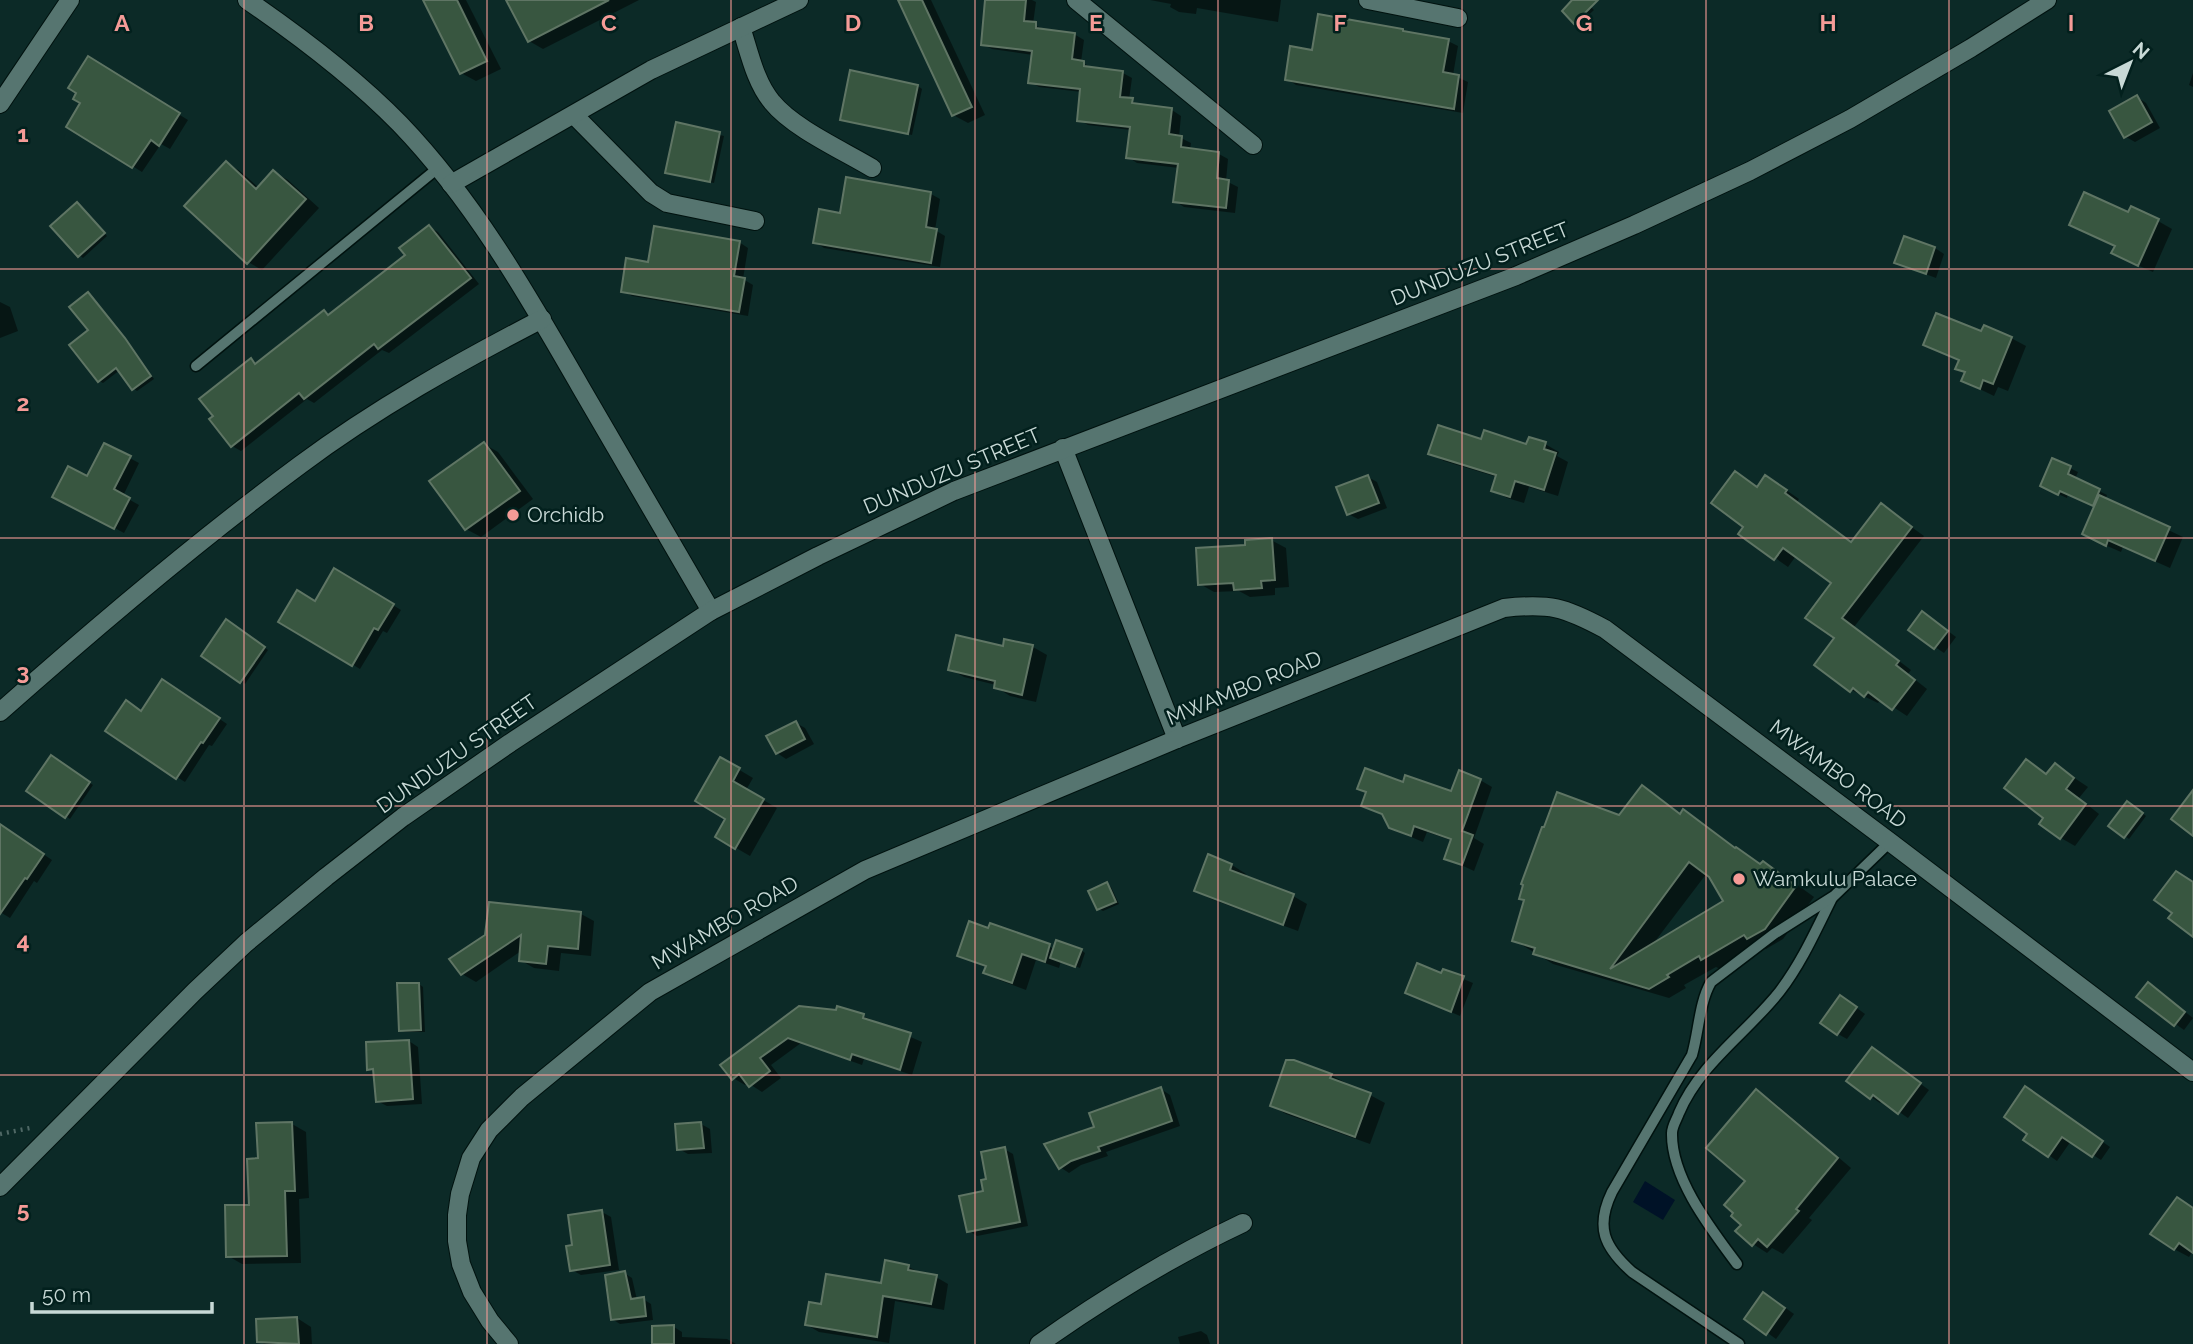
<svg xmlns="http://www.w3.org/2000/svg" width="2193" height="1344" viewBox="0 0 2193 1344" font-family="Raleway,sans-serif">
	<style>
		.water { fill: #001227 }
		.shadow { fill: #0007; fill-rule: evenodd }
		.building { fill: #385640; stroke: #5f7564; stroke-width: 2; fill-rule: evenodd }
		.lines { fill: none; stroke-linecap: round; stroke-linejoin: round }
		.lane-casing { stroke: #00120f; stroke-width: 13 }
		.street-casing { stroke: #00120f; stroke-width: 20 }
		.path { stroke: #4f6865; stroke-width: 4.5; stroke-dasharray: 2 5; stroke-linecap: butt }
		.lane { stroke: #567570; stroke-width: 10 }
		.street { stroke: #567570; stroke-width: 18 }
		.grid { fill: none; stroke: #f59b97; stroke-width: 2; stroke-opacity: 0.55 }
		.poi-dot { fill: #f59b97; stroke: #02201d; stroke-width: 2.5 }
		.labels { text-anchor: middle; stroke-width: 5; stroke-linejoin: round; paint-order: stroke }
		.street-label { font-size: 21px; fill: #c8d9d6; stroke: #02201d }
		.poi-label { font-size: 21px; fill: #c8d9d6; stroke: #02201d; text-anchor: start }
		.grid-label { font-size: 23px; text-anchor: middle; font-weight: bold; fill: #f59b97; stroke: #02201d; stroke-width: 5; stroke-linejoin: round; paint-order: stroke }
	</style>
	<rect width="100%" height="100%" fill="#0c2a27"/>
	<polygon class="water" points="1645,1181 1675,1200 1663,1220 1633,1202"/>
	<g class="shadow">
		<polygon points="425,0 466,0 501,69 476,81 461,73"/>
		<polygon points="508,0 639,0 543,49 529,41"/>
		<polygon points="900,0 931,0 985,115 968,123 953,115"/>
		<polygon points="987,0 1032,0 1036,2 1033,24 1045,30 1074,34 1084,40 1081,62 1093,68 1123,73 1132,78 1129,100 1142,106 1172,110 1181,116 1179,137 1191,143 1190,150 1219,154 1228,159 1226,181 1238,187 1235,213 1184,207 1175,201 1179,168 1137,163 1128,157 1131,130 1088,125 1079,120 1082,92 1039,87 1030,82 1033,55 992,49 982,44"/>
		<polygon points="1150,0 1281,0 1278,22 1197,8 1196,14 1179,12 1170,7 1171,4"/>
		<polygon points="1575,0 1584,0 1594,10 1579,24 1575,22"/>
		<polygon points="1403,30 1409,34 1448,41 1458,46 1453,75 1468,82 1463,113 1296,85 1287,79 1314,52"/>
		<polygon points="88,58 188,120 170,149 161,144 142,172 68,126 83,102"/>
		<polygon points="2193,73 2193,87 2189,85"/>
		<polygon points="918,86 922,89 912,135 842,119"/>
		<polygon points="2137,97 2146,103 2160,128 2135,142 2126,137"/>
		<polygon points="677,124 724,136 714,183 671,174"/>
		<polygon points="226,163 240,171 259,188 274,172 288,180 319,208 262,270 248,262"/>
		<polygon points="848,179 931,194 940,199 935,230 945,236 940,267 824,248 815,242 841,215"/>
		<polygon points="77,204 107,236 83,258 79,255"/>
		<polygon points="2129,214 2158,221 2172,229 2153,272 2128,261 2116,247 2071,224"/>
		<polygon points="429,227 438,232 479,284 389,353 382,350 314,403 307,399 241,451 232,446 215,416 251,360 258,364 324,312 330,316 407,255"/>
		<polygon points="1905,238 1935,248 1944,254 1936,278 1896,263"/>
		<polygon points="739,242 748,248 743,279 753,285 748,316 632,296 623,291 650,264"/>
		<polygon points="88,295 92,297 154,379 137,391 133,388 120,370 103,383 99,381 71,346 90,331"/>
		<polygon points="0,302 10,307 18,331 0,338"/>
		<polygon points="1982,334 2011,338 2026,346 2008,391 1998,387 1994,396 1963,381 1966,373 1957,368 1960,361 1925,345"/>
		<polygon points="1482,441 1527,446 1545,444 1559,452 1557,456 1568,462 1558,496 1529,487 1524,503 1507,498 1493,490 1497,477 1444,461 1430,454"/>
		<polygon points="484,444 498,452 533,499 481,537 466,529"/>
		<polygon points="105,445 139,463 123,496 139,505 124,533 64,501 88,478"/>
		<polygon points="2053,460 2078,472 2075,479 2107,495 2105,500 2183,537 2170,568 2123,547 2121,552 2098,542 2096,506 2068,494 2067,498 2049,490"/>
		<polygon points="1735,473 1758,488 1779,485 1799,499 1797,502 1853,543 1881,505 1924,536 1854,627 1911,670 1908,674 1927,689 1907,716 1881,699 1878,703 1851,690 1836,638 1833,582 1796,556 1788,567 1740,533 1745,526"/>
		<polygon points="1368,477 1377,482 1387,508 1358,519 1348,514"/>
		<polygon points="1271,540 1286,548 1289,587 1275,588 1275,595 1250,597 1239,591 1214,592 1200,584 1247,547"/>
		<polygon points="335,570 401,610 387,633 383,631 360,669 281,621 315,603"/>
		<polygon points="1932,619 1956,637 1944,653 1935,647"/>
		<polygon points="231,624 268,650 245,684 204,655"/>
		<polygon points="1033,647 1047,655 1036,702 1010,696 996,687 996,685 964,677 950,669"/>
		<polygon points="171,686 227,724 212,746 209,745 185,782 177,777 142,712"/>
		<polygon points="796,723 805,728 814,744 786,759 777,753"/>
		<polygon points="51,757 93,785 70,819 28,790"/>
		<polygon points="721,759 753,778 746,790 777,808 750,856 717,837 728,818"/>
		<polygon points="2027,761 2048,775 2055,765 2088,787 2079,798 2099,814 2075,846 2061,838 2046,818"/>
		<polygon points="1480,780 1492,787 1474,838 1484,844 1474,871 1446,858 1453,841 1427,832 1423,842 1404,834 1390,827 1385,816 1363,805 1404,784 1452,794"/>
		<path d="M1642,787l40,27 2,-2 18,10 39,30 21,13 1,-2 18,10 33,24 -31,42 -17,10 -5,-3 -41,23 -4,-2 -32,18 2,3 -17,10 -116,-34 -39,-24 106,-123zM1707,873l19,28 -73,43z"/>
		<polygon points="2132,805 2146,816 2129,839 2125,836"/>
		<polygon points="0,825 52,860 37,883 34,881 10,918 0,912"/>
		<polygon points="1209,857 1232,865 1246,874 1244,877 1293,896 1307,904 1298,931 1211,899 1196,890"/>
		<polygon points="1107,884 1111,887 1119,904 1103,911 1099,909"/>
		<polygon points="490,904 581,914 594,921 591,956 561,953 559,971 534,968 520,960 521,951 476,982 462,974 487,936"/>
		<polygon points="991,925 1055,949 1081,950 1085,953 1080,968 1061,961 1059,968 1036,960 1026,990 999,980 985,972 987,968 959,955 989,930"/>
		<polygon points="1444,971 1473,983 1460,1016 1407,993 1442,975"/>
		<polygon points="419,984 423,987 425,1032 405,1032 401,1030"/>
		<polygon points="2157,990 2193,1018 2184,1030 2138,997"/>
		<polygon points="1850,1003 1865,1014 1847,1039 1838,1034"/>
		<polygon points="799,1008 863,1016 922,1042 912,1075 864,1059 862,1065 801,1043 771,1065 781,1078 762,1092 748,1083 745,1085 733,1078"/>
		<polygon points="409,1041 418,1047 422,1104 387,1106 377,1101 375,1072 369,1068"/>
		<polygon points="1881,1055 1929,1090 1908,1118 1882,1100 1880,1103 1871,1097 1849,1081"/>
		<polygon points="1294,1062 1331,1075 1346,1083 1345,1086 1370,1095 1385,1103 1370,1144 1286,1114 1272,1106"/>
		<polygon points="1161,1089 1170,1095 1180,1126 1106,1152 1108,1156 1081,1165 1069,1173 1060,1167 1096,1128"/>
		<polygon points="1757,1091 1771,1100 1851,1168 1809,1218 1812,1220 1783,1254 1772,1248 1767,1253 1753,1244 1747,1181"/>
		<polygon points="2034,1093 2110,1147 2101,1160 2071,1141 2057,1161 2026,1139 2030,1133"/>
		<polygon points="292,1124 306,1132 309,1198 299,1199 301,1263 242,1264 228,1256 250,1206 259,1160"/>
		<polygon points="701,1124 710,1129 712,1153 688,1154 679,1149"/>
		<polygon points="1004,1149 1013,1154 1028,1226 977,1236 969,1231 988,1181"/>
		<polygon points="2193,1209 2193,1251 2189,1257 2174,1249"/>
		<polygon points="602,1212 611,1217 619,1270 581,1275 572,1270 574,1247"/>
		<polygon points="909,1267 922,1274 936,1277 948,1284 944,1310 895,1301 889,1343 819,1332 807,1325 823,1306 882,1285"/>
		<polygon points="624,1273 632,1278 637,1300 643,1299 651,1304 653,1320 620,1324 612,1319"/>
		<polygon points="1773,1299 1794,1314 1776,1339 1747,1318"/>
		<polygon points="297,1318 311,1327 312,1344 264,1344 259,1341"/>
		<polygon points="674,1327 682,1332 682,1337 727,1339 736,1344 654,1344"/>
		<polygon points="1201,1331 1207,1335 1210,1344 1180,1344 1178,1337"/>
	</g>
	<g class="building">
		<polygon points="423,0 457,0 487,61 460,74"/>
		<polygon points="506,0 609,0 528,42"/>
		<polygon points="898,0 922,0 972,107 952,116"/>
		<polygon points="985,0 1026,0 1024,21 1036,22 1036,28 1075,33 1072,59 1084,61 1084,66 1123,71 1120,97 1133,98 1132,103 1172,108 1169,134 1182,136 1181,147 1219,152 1217,178 1229,180 1226,208 1173,202 1178,164 1126,158 1130,127 1077,121 1080,89 1028,83 1032,51 981,45"/>
		<polygon points="1572,0 1598,0 1574,24 1562,11"/>
		<polygon points="1318,14 1403,29 1403,31 1449,39 1443,72 1459,75 1454,109 1285,80 1290,46 1312,50"/>
		<polygon points="88,56 180,113 159,146 151,140 132,168 66,127 80,103 73,99 76,93 68,88"/>
		<polygon points="850,70 918,85 908,134 840,120"/>
		<polygon points="2137,95 2152,122 2124,138 2109,111"/>
		<polygon points="676,122 720,132 710,182 665,173"/>
		<polygon points="226,161 256,189 273,170 306,199 247,264 184,206"/>
		<polygon points="846,177 931,192 926,227 937,229 931,263 813,243 819,209 840,213"/>
		<polygon points="2084,192 2128,212 2131,206 2159,219 2138,266 2111,253 2115,246 2069,225"/>
		<polygon points="77,202 105,233 78,257 50,226"/>
		<polygon points="429,225 471,278 378,349 374,344 304,399 299,393 231,447 209,419 213,416 199,399 251,358 255,364 324,310 328,315 405,255 399,248"/>
		<polygon points="654,226 740,241 734,276 745,278 739,312 621,292 626,258 648,262"/>
		<polygon points="1904,236 1935,247 1926,274 1894,263"/>
		<polygon points="88,292 125,338 151,376 132,390 116,368 98,382 69,345 88,330 69,307"/>
		<polygon points="1936,313 1981,331 1984,325 2012,337 1993,384 1983,380 1980,389 1961,381 1965,372 1955,369 1959,360 1923,345"/>
		<polygon points="1438,425 1481,439 1484,430 1526,444 1529,437 1546,442 1544,449 1556,453 1544,490 1515,481 1510,497 1491,491 1496,475 1428,454"/>
		<polygon points="484,442 520,491 465,530 429,481"/>
		<polygon points="104,443 131,456 114,489 130,498 114,529 52,497 68,466 87,476"/>
		<polygon points="2052,458 2071,466 2068,474 2100,489 2093,506 2060,491 2058,495 2040,486"/>
		<polygon points="1735,471 1757,487 1765,475 1787,490 1785,493 1851,542 1881,503 1912,527 1842,618 1899,661 1896,665 1915,680 1892,710 1868,692 1864,697 1853,688 1850,692 1814,665 1834,638 1805,618 1831,583 1783,548 1774,560 1738,534 1743,527 1711,503"/>
		<polygon points="1368,475 1379,503 1347,515 1336,487"/>
		<polygon points="2099,495 2170,527 2155,561 2108,540 2106,546 2082,534"/>
		<polygon points="1272,538 1275,580 1261,581 1262,588 1234,590 1233,583 1198,585 1196,548 1245,545 1245,540"/>
		<polygon points="334,568 394,604 378,630 374,628 352,666 278,622 297,590 315,601"/>
		<polygon points="1922,611 1948,631 1934,649 1908,630"/>
		<polygon points="226,619 265,647 240,683 201,656"/>
		<polygon points="956,635 1003,646 1004,639 1033,645 1022,695 994,688 995,681 948,670"/>
		<polygon points="162,679 220,718 203,743 201,742 176,779 105,731 126,700 141,711"/>
		<polygon points="796,721 805,739 776,754 766,736"/>
		<polygon points="51,755 90,782 65,818 26,791"/>
		<polygon points="720,757 740,768 733,781 764,799 735,849 715,837 725,819 695,801"/>
		<polygon points="2026,759 2046,774 2055,763 2074,778 2066,789 2086,804 2060,839 2039,824 2043,818 2004,788"/>
		<polygon points="1365,768 1403,782 1405,775 1451,791 1459,770 1481,779 1462,831 1473,835 1462,865 1444,859 1451,839 1414,826 1411,836 1389,828 1382,814 1361,806 1366,792 1357,789"/>
		<path d="M1642,785l38,29 3,-5 52,39 1,-1 24,17 3,-3 33,25 -31,43 -18,10 -3,-4 -43,25 -2,-4 -32,19 2,2 -20,12 -116,-35 2,-6 -23,-7 12,-41 -5,-1 4,-14 -2,-1 21,-57h2l13,-35 62,23zM1689,862l20,15 14,24 -113,68z"/>
		<polygon points="2193,790 2193,836 2171,819"/>
		<polygon points="2127,801 2143,813 2124,838 2108,826"/>
		<polygon points="0,824 44,854 27,879 25,878 0,914"/>
		<polygon points="1208,854 1232,864 1230,870 1294,894 1283,925 1194,891"/>
		<polygon points="2176,871 2193,882 2193,937 2168,918 2172,913 2154,900"/>
		<polygon points="1107,882 1116,902 1097,910 1088,891"/>
		<polygon points="489,902 581,912 578,949 548,946 546,964 519,961 521,935 461,975 449,959 485,935"/>
		<polygon points="969,921 988,928 990,923 1050,944 1045,962 1022,954 1012,983 983,973 986,966 957,956"/>
		<polygon points="1056,940 1082,949 1075,967 1050,958"/>
		<polygon points="1417,963 1441,973 1443,969 1464,976 1451,1012 1405,993"/>
		<polygon points="2148,982 2185,1012 2174,1026 2136,997"/>
		<polygon points="397,983 419,983 421,1030 399,1031"/>
		<polygon points="1840,995 1857,1007 1837,1035 1820,1023"/>
		<polygon points="799,1006 836,1010 837,1006 864,1014 863,1018 911,1033 900,1070 852,1054 850,1060 788,1038 760,1058 770,1071 749,1087 739,1074 732,1080 720,1065"/>
		<polygon points="409,1040 413,1099 376,1102 373,1069 367,1070 366,1042"/>
		<polygon points="1872,1047 1921,1083 1898,1114 1873,1095 1870,1099 1846,1081"/>
		<polygon points="1286,1060 1294,1060 1332,1074 1330,1078 1371,1093 1355,1137 1270,1106"/>
		<polygon points="2025,1086 2103,1141 2092,1157 2062,1137 2048,1157 2023,1140 2027,1134 2004,1117"/>
		<polygon points="1161,1087 1172,1121 1098,1147 1100,1151 1071,1161 1059,1169 1044,1144 1094,1127 1089,1113"/>
		<polygon points="1756,1089 1838,1158 1796,1209 1799,1211 1767,1247 1758,1239 1752,1246 1735,1231 1741,1225 1731,1216 1733,1213 1724,1205 1745,1181 1706,1148"/>
		<polygon points="292,1122 295,1191 285,1191 287,1256 226,1257 225,1205 249,1205 247,1159 258,1158 256,1123"/>
		<polygon points="701,1122 704,1148 677,1150 675,1124"/>
		<polygon points="1005,1147 1020,1222 967,1232 959,1196 983,1191 981,1180 986,1179 981,1152"/>
		<polygon points="2177,1197 2193,1208 2193,1253 2179,1243 2174,1250 2150,1234"/>
		<polygon points="602,1210 610,1265 570,1271 566,1246 572,1245 568,1215"/>
		<polygon points="885,1260 909,1265 908,1270 937,1275 931,1304 883,1296 877,1337 805,1325 809,1302 821,1304 826,1274 881,1283"/>
		<polygon points="625,1271 631,1299 644,1297 646,1316 611,1320 605,1275"/>
		<polygon points="1763,1292 1785,1308 1766,1335 1744,1319"/>
		<polygon points="297,1317 299,1344 257,1342 256,1319"/>
		<polygon points="674,1325 674,1344 652,1344 652,1326"/>
	</g>
	<g class="lines">
		<defs>
			<g id="lane">
				<polyline points="196,366 438,168"/>
				<path d="M1737,1264c-26,-35 -66,-86 -65,-131 0,-7 5,-14 7,-20 21,-50 69,-81 101,-122 22,-29 36,-61 52,-93"/>
				<path d="M1739,1344l-107,-72c-28,-25 -37,-45 -20,-80l80,-137c7,-24 7,-52 19,-73l63,-48 60,-38 56,-54"/>
			</g>
			<g id="street">
				<path d="M247,0c54,37 107,77 153,124 74,77 127,170 180,262 44,75 87,150 131,225"/>
				<polyline points="1076,0 1253,145"/>
				<polyline points="1368,0 1458,18"/>
				<path d="M741,27c8,24 14,55 31,75 21,26 70,48 100,66"/>
				<polyline points="0,104 70,0"/>
				<polyline points="574,115 651,193 667,203 755,221"/>
				<polyline points="451,184 651,70 799,0"/>
				<polyline points="1063,448 1177,739"/>
				<path d="M0,712c97,-86 196,-170 300,-247 75,-56 159,-103 242,-146"/>
				<polyline points="0,1187 195,991 246,943 326,877 403,817 510,743 711,611 818,556 954,491 1516,276 1634,225 1750,171 1850,119 1971,48 2047,0"/>
				<path d="M509,1344l-19,-23 -18,-29 -11,-28 -4,-23v-26l3,-21 11,-36 18,-28 33,-33 128,-105 215,-122 312,-131 327,-131c46,-5 60,-1 101,21l285,213 303,230"/>
				<path d="M1039,1344c65,-46 132,-87 204,-121"/>
			</g>
		</defs>
		<use href="#lane" class="lane-casing"/>
		<use href="#street" class="street-casing"/>
		<polyline class="path" points="0,1134 30,1128"/>
		<use href="#lane" class="lane"/>
		<use href="#street" class="street"/>
	</g>
	<path class="grid" d="M244,0v1344M487,0v1344M731,0v1344M975,0v1344M1218,0v1344M1462,0v1344M1706,0v1344M1949,0v1344M0,269h2193M0,538h2193M0,806h2193M0,1075h2193"/>
	<g class="poi-dot">
		<circle cx="513" cy="515" r="7"/>
		<circle cx="1739" cy="879" r="7"/>
	</g>
	<g class="labels">
		<g class="street-label">
			<text transform="translate(1480 264) rotate(-22)" y="7">DUNDUZU STREET</text>
			<text transform="translate(952 471) rotate(-23)" y="7">DUNDUZU STREET</text>
			<text transform="translate(1244 688) rotate(-22)" y="7">MWAMBO ROAD</text>
			<text transform="translate(457 754) rotate(-35)" y="7">DUNDUZU STREET</text>
			<text transform="translate(1838 774) rotate(37)" y="7">MWAMBO ROAD</text>
			<text transform="translate(725 923) rotate(-30)" y="7">MWAMBO ROAD</text>
		</g>
		<g class="poi-label">
			<text x="527" y="522">Orchidb</text>
			<text x="1753" y="886">Wamkulu Palace</text>
		</g>
	</g>
	<g class="grid-label">
		<text x="122" y="31">A</text>
		<text x="366" y="31">B</text>
		<text x="609" y="31">C</text>
		<text x="853" y="31">D</text>
		<text x="1096" y="31">E</text>
		<text x="1340" y="31">F</text>
		<text x="1584" y="31">G</text>
		<text x="1828" y="31">H</text>
		<text x="2071" y="31">I</text>
		<text x="23" y="142">1</text>
		<text x="23" y="411">2</text>
		<text x="23" y="680">3</text>
		<text x="23" y="949">4</text>
		<text x="23" y="1218">5</text>
	</g>
	<g transform="translate(2130 63) rotate(42)" stroke="#02201d" stroke-width="5" paint-order="stroke">
	<path d="M0-5L12 26L0 18L-12 26Z" fill="#c8d9d6"/>
	<text y="-10" font-size="19" font-weight="bold" text-anchor="middle" fill="#c8d9d6">N</text>
	</g>
	<path d="M32 1302v10h180v-10" fill="none" stroke="#c8d9d6" stroke-width="3.5"/>
	<text x="42" y="1302" font-size="21" fill="#c8d9d6" stroke="#02201d" stroke-width="5" paint-order="stroke">50 m</text>
</svg>
